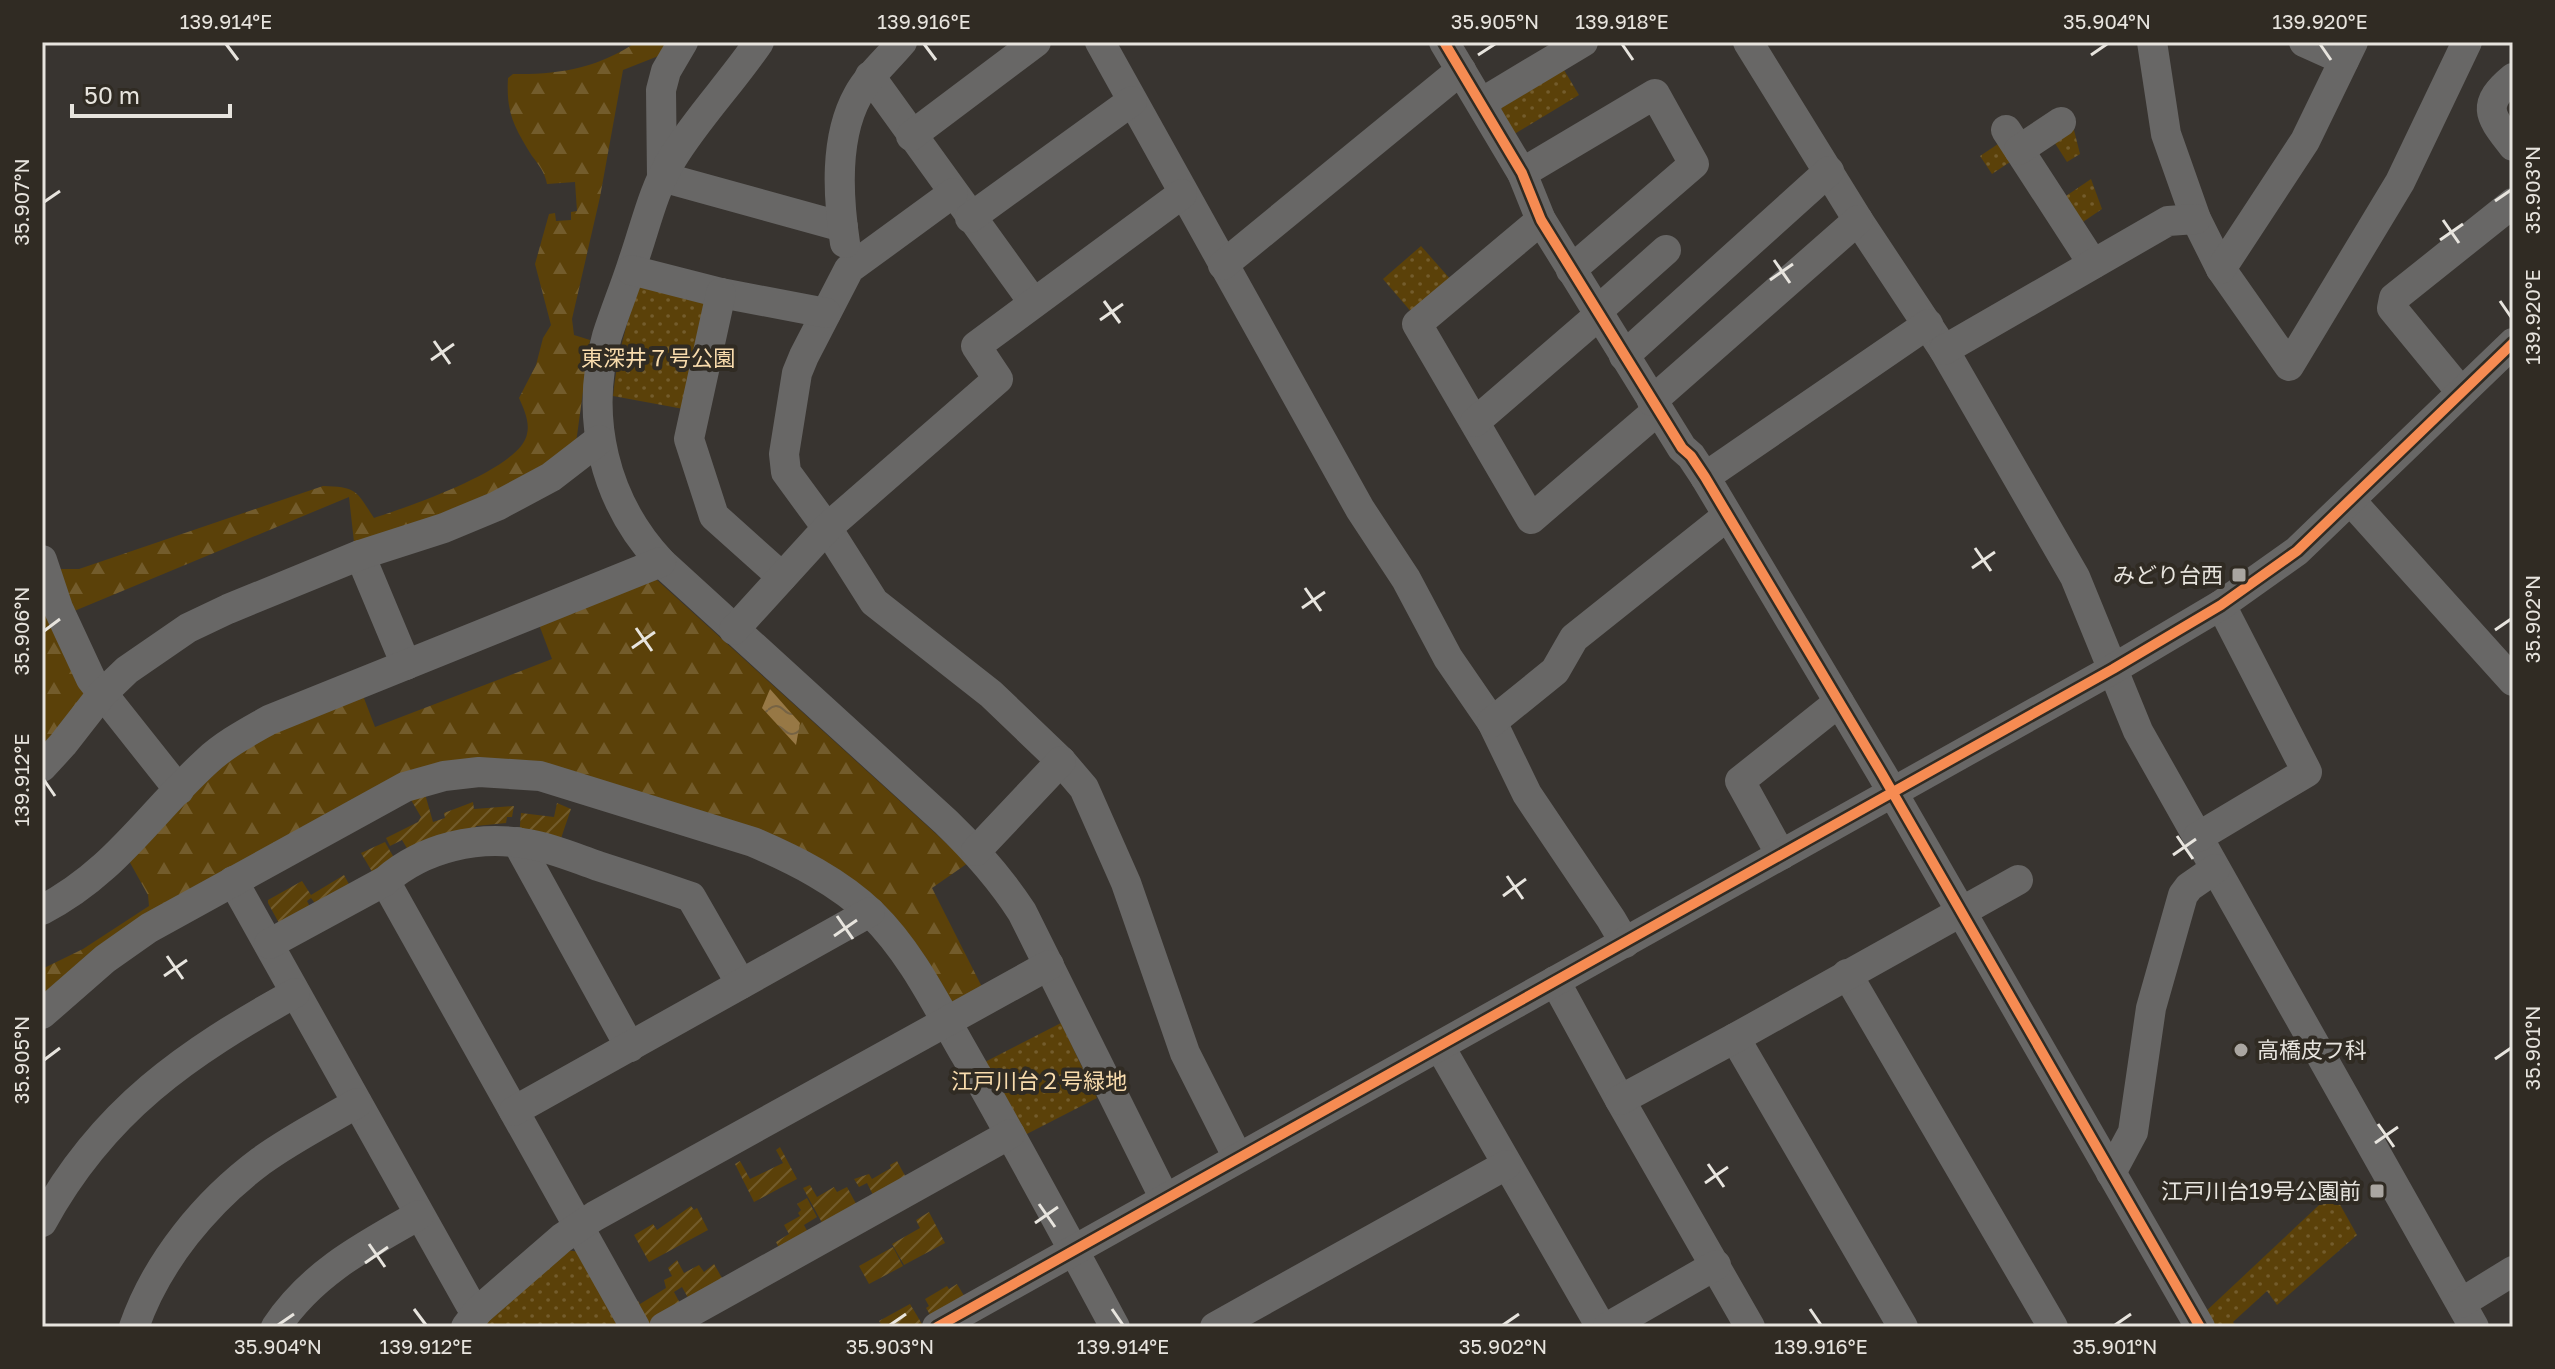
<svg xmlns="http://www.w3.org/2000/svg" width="2555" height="1369" viewBox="0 0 2555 1369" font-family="'Golos Text','Noto Sans JP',sans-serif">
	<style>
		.grass { fill: url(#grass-dots) }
		.forest { fill: url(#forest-firs) }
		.garden { fill: url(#garden-furrows) }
		.water { fill: url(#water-waves) }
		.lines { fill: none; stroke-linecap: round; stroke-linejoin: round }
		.minor { stroke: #686766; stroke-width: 30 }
		.cycleway-casing { stroke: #302b23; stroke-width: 15 }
		.cycleway { stroke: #f68b52; stroke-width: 10 }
		.ticks { fill: none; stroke: #e7e4de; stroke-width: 3 }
		.poi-dot { fill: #aaa6a1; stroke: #302b23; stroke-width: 3 }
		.labels { text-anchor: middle; stroke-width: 8; stroke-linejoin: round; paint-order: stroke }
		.park-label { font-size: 22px; fill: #f9dcad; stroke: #302b23 }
		.poi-label { font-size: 22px; fill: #e7e4de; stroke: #302b23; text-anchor: end }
		.neatline { fill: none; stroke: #e7e4de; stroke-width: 3 }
		.ticks-label { font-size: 20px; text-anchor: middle; fill: #e7e4de }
	</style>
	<defs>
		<pattern id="grass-dots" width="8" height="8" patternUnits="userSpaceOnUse" patternTransform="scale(2)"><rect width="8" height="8" fill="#5b4109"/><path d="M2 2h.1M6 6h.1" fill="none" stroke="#735c2c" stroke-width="1.8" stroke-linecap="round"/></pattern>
		<pattern id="forest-firs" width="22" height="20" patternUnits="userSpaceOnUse" patternTransform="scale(2)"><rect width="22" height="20" fill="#5b4109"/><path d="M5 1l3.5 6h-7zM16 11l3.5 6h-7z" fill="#735c2c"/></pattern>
		<pattern id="garden-furrows" width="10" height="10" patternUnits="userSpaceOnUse" patternTransform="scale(2)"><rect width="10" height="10" fill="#5b4109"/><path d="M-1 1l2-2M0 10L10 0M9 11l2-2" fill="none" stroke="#735c2c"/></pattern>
		<pattern id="water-waves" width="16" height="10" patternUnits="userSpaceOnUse" patternTransform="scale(2)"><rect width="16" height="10" fill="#977845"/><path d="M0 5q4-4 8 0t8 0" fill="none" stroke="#766344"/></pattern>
	</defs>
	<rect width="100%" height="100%" fill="#383430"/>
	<g class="grass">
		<polygon points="1561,65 1579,95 1511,136 1499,102"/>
		<polygon points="2072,122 2080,154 2067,162 2051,137"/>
		<polygon points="2004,140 2016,158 1992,174 1980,156"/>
		<polygon points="2091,179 2102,209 2077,226 2060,200"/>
		<polygon points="1421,246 1452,281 1413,314 1383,279"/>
		<path d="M639,287l68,8 -18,115 -76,-14c4,-39 13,-73 26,-109z"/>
		<polygon points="1061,1023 1097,1098 1021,1137 979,1065"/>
		<polygon points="2333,1192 2357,1235 2277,1305 2267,1291 2233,1322 2237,1327 2210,1327 2203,1314"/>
		<polygon points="564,1250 582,1252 624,1327 478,1327"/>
	</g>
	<g class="forest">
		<path d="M636,42h36l-6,11 -43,17 -23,127 -28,122 2,16 16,5 -14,103 -82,56 -140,43 -5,-45 -282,117 -15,-45h27l244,-83c35,1 33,5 51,32 33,-11 147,-49 153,-84 3,-12 -3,-25 -8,-36l17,-33 7,-27 8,-13 -16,-61 14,-50 6,-1 1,8 15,-1v-8l6,-1 -2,-29 -28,2c-2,-11 -8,-19 -15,-28 -18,-29 -26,-43 -24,-78l5,-4c44,1 86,-6 123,-32z"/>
		<polygon points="648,577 657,580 968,863 932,888 983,989 953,1004 852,890 472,764 42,1003 42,969 83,949 149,906 148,895 128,859 237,748 362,693 375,727 552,659 538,622"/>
		<polygon points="42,581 92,693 42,755"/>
	</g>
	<g class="garden">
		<polygon points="423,787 433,822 445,818 444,813 473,802 474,809 514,806 512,817 507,817 506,823 476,826 476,836 411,855 402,840 390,846 386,838 418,822 421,817 407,793"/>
		<polygon points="557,803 571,809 558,847 519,837 521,813 554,817"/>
		<polygon points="385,842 397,863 374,875 361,853"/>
		<polygon points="344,875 351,888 317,906 311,898 307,901 311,909 280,925 268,903 268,900 302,881 311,895"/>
		<polygon points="780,1147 797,1179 754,1202 735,1164 740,1161 750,1179 783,1163 776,1150"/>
		<polygon points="897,1161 909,1183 873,1195 867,1183 859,1187 854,1179 869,1174 872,1179 891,1168 890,1165"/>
		<polygon points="810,1185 817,1197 834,1187 837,1192 847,1187 860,1211 826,1230 803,1188"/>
		<polygon points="807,1198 817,1217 804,1225 811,1238 782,1254 776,1242 789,1234 784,1225 800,1216 798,1213 801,1210 797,1204"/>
		<polygon points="691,1206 694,1210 697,1208 708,1230 649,1262 634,1235 653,1224 657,1230"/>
		<polygon points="929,1212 945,1243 904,1265 892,1244 920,1228 916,1220"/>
		<polygon points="893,1247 903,1266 869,1284 859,1266"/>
		<polygon points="677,1260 684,1273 699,1265 704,1272 714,1264 726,1285 692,1305 682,1287 674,1292 682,1307 654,1326 643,1322 633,1304 638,1301 640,1304 666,1288 664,1280 672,1276 668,1268"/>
		<polygon points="957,1284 966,1299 932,1318 926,1308 929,1306 925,1299 947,1286 949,1289"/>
		<polygon points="910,1304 922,1324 917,1327 883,1327 879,1321"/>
	</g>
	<polygon class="water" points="770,689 800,723 796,745 762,708"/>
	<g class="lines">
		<g class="minor">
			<polyline points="683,42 666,71 661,90 662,177 843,227"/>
			<path d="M759,42c-27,40 -62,76 -87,117 -19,31 -27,69 -39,103 -8,25 -18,49 -26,74 -23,81 -3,165 54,226l285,260c29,28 54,56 76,90l143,287"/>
			<polyline points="1100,42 1360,509 1406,579 1448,658 1492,722 1527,794 1611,919 1625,943"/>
			<polyline points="1444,42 1522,173 1541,220 1682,448 1691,456 1705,477 1882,774 2200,1327"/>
			<polyline points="1748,42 1858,220 1944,350 2075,577 2138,731 2474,1327"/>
			<polyline points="2152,42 2166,134 2196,219 2221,269 2289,366 2400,182 2467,42"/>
			<polyline points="2304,42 2344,60"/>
			<polyline points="870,76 1033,302"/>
			<path d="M2513,78c-34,28 -22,39 0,68"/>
			<polyline points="1481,103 1583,42"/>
			<polyline points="2006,130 2093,264"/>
			<polyline points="911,136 1036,42"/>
			<polyline points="2019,150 2061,122"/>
			<polyline points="1522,173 1655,94 1694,164 1571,270"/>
			<polyline points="953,193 849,269 804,356 797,373 784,454 786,472 827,528 874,602 991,694 1061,761 1084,788 1126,883 1185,1053 1238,1158"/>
			<polyline points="970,218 1132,101"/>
			<polyline points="1541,220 1417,324 1531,519 1658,410"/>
			<path d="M845,243c-7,-46 -11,-105 13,-148 11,-20 29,-35 44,-53"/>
			<polyline points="1223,265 1461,70"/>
			<polyline points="2221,269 2305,141 2353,42"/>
			<polyline points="631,270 721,293 826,313"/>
			<polyline points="721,293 689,439 714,516 782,577"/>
			<polyline points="1944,350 2168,221 2196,219"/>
			<polyline points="1624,356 1829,171"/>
			<polyline points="2461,392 2392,308 2394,298 2513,203"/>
			<polyline points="1652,401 1858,220"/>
			<polyline points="1475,422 1599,315 1603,306 1666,250"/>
			<polyline points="1705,477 1928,324"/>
			<polyline points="2351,501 2513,681"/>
			<polyline points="360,555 406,665"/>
			<polyline points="42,560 58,608 91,679 179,790"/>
			<polyline points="734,630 827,528 998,379 976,346 1182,194"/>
			<polyline points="1492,722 1555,671 1574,638 1727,516"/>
			<polyline points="42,767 63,744 102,694 127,670 188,628 228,609 360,555 444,528 497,506 551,477 599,440"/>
			<polyline points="2198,837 2307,772 2221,605"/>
			<polyline points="517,842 630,1047"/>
			<polyline points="976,851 1061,761"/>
			<polyline points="1781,855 1740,781 1839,702"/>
			<polyline points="233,881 470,1304 478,1311"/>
			<polyline points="385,881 635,1327"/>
			<path d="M42,910c73,-38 107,-96 165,-149 18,-17 41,-29 62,-41l392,-158"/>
			<path d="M269,944l116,-63c39,-34 93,-46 143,-37 24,4 47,14 70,22 31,10 62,20 93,31l50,87"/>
			<polyline points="1847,974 2053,1327"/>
			<polyline points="1555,981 1620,1100 1750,1327"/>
			<path d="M42,1014l63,-55 44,-31 256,-141 39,-11 35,-4 61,4 213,66c42,18 86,40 119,72 40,39 66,94 94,142 51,89 100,180 149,271"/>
			<polyline points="1735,1038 1903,1327"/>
			<polyline points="1440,1047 1601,1327"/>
			<polyline points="1620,1100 1735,1038 2018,880"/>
			<polyline points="514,1111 870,912"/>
			<polyline points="2111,1173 2133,1132 2151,1008 2183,895 2189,887 2215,869"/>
			<path d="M42,1222c61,-112 145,-169 253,-229"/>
			<polyline points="2461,1303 2513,1271"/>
			<path d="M134,1327c23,-66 72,-125 127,-166 30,-22 64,-39 96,-58"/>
			<path d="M276,1327c36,-54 88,-81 143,-112"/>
			<polyline points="466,1327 478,1311 562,1238 595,1216 1049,965"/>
			<polyline points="664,1327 1010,1134"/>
			<polyline points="937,1327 2113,669 2221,605 2297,551 2513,343"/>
			<polyline points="1215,1327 1506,1165"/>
			<polyline points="1608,1327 1716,1265"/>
		</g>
		<defs>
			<g id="cycleway">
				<polyline points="1444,42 1522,173 1541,220 1682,448 1691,456 1705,477 1882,774 2200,1327"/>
				<polyline points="937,1327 2113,669 2221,605 2297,551 2513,343"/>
			</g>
		</defs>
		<use href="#cycleway" class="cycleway-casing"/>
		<use href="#cycleway" class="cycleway"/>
	</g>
	<path class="ticks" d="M226,44l12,16M924,44l12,16M1622,44l11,16M2320,44l11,16M1478,55l17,-11M2091,55l16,-11M2495,201l16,-11M44,202l16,-11M2443,220l16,23M2440,240l23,-16M1774,260l16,23M1770,280l23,-16M1104,301l16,22M2500,301l11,16M1100,320l23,-16M434,341l16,23M431,360l23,-16M1975,548l16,23M1972,568l23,-16M1305,588l16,23M1302,608l23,-16M636,628l16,23M2495,630l16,-11M44,631l16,-12M632,648l23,-16M44,780l11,16M2177,836l16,23M2173,855l23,-16M1507,876l16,23M1503,896l23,-17M837,916l16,23M834,936l23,-16M167,956l16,23M164,976l23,-16M2495,1059l16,-11M44,1060l16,-12M2378,1124l16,23M2375,1143l23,-16M1708,1164l16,23M1705,1183l23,-16M1039,1204l16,23M1035,1223l23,-16M369,1244l16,23M365,1263l23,-16M414,1309l12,16M1112,1309l11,16M1810,1309l11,16M278,1325l16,-11M890,1325l16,-11M1503,1325l16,-11M2115,1325l16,-11"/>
	<g class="poi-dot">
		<rect x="2231" y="567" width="16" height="16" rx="4"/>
		<circle cx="2241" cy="1050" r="8"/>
		<rect x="2369" y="1183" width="16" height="16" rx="4"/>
	</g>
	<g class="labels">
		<g class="park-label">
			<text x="658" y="366">東深井７号公園</text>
			<text x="1039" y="1089">江戸川台２号緑地</text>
		</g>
		<g class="poi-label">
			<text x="2223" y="583">みどり台西</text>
			<text x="2257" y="1058" text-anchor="start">高橋皮フ科</text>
			<text x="2361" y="1199">江戸川台19号公園前</text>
		</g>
	</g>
	<rect width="2555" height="1369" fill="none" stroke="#302b23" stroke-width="88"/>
	<path d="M72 104v12h158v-12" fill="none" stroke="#e7e4de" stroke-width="4"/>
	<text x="84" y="104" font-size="24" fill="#e7e4de" stroke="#302b23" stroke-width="6" paint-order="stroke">50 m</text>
	<rect x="44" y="44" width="2467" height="1281" class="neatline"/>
	<g class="ticks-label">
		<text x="226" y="29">139.914°E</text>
		<text x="924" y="29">139.916°E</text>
		<text x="1495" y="29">35.905°N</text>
		<text x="1622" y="29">139.918°E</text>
		<text x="2107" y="29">35.904°N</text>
		<text x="2320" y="29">139.920°E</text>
		<text transform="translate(2533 190) rotate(-90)" y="7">35.903°N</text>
		<text transform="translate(22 202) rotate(-90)" y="7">35.907°N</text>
		<text transform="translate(2533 317) rotate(-90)" y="7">139.920°E</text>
		<text transform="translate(2533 619) rotate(-90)" y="7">35.902°N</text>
		<text transform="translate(22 631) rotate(-90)" y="7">35.906°N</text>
		<text transform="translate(22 780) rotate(-90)" y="7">139.912°E</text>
		<text transform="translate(2533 1048) rotate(-90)" y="7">35.901°N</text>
		<text transform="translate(22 1060) rotate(-90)" y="7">35.905°N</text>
		<text x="278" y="1354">35.904°N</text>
		<text x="426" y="1354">139.912°E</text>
		<text x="890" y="1354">35.903°N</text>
		<text x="1123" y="1354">139.914°E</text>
		<text x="1503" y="1354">35.902°N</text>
		<text x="1821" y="1354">139.916°E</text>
		<text x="2115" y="1354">35.901°N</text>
	</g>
</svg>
